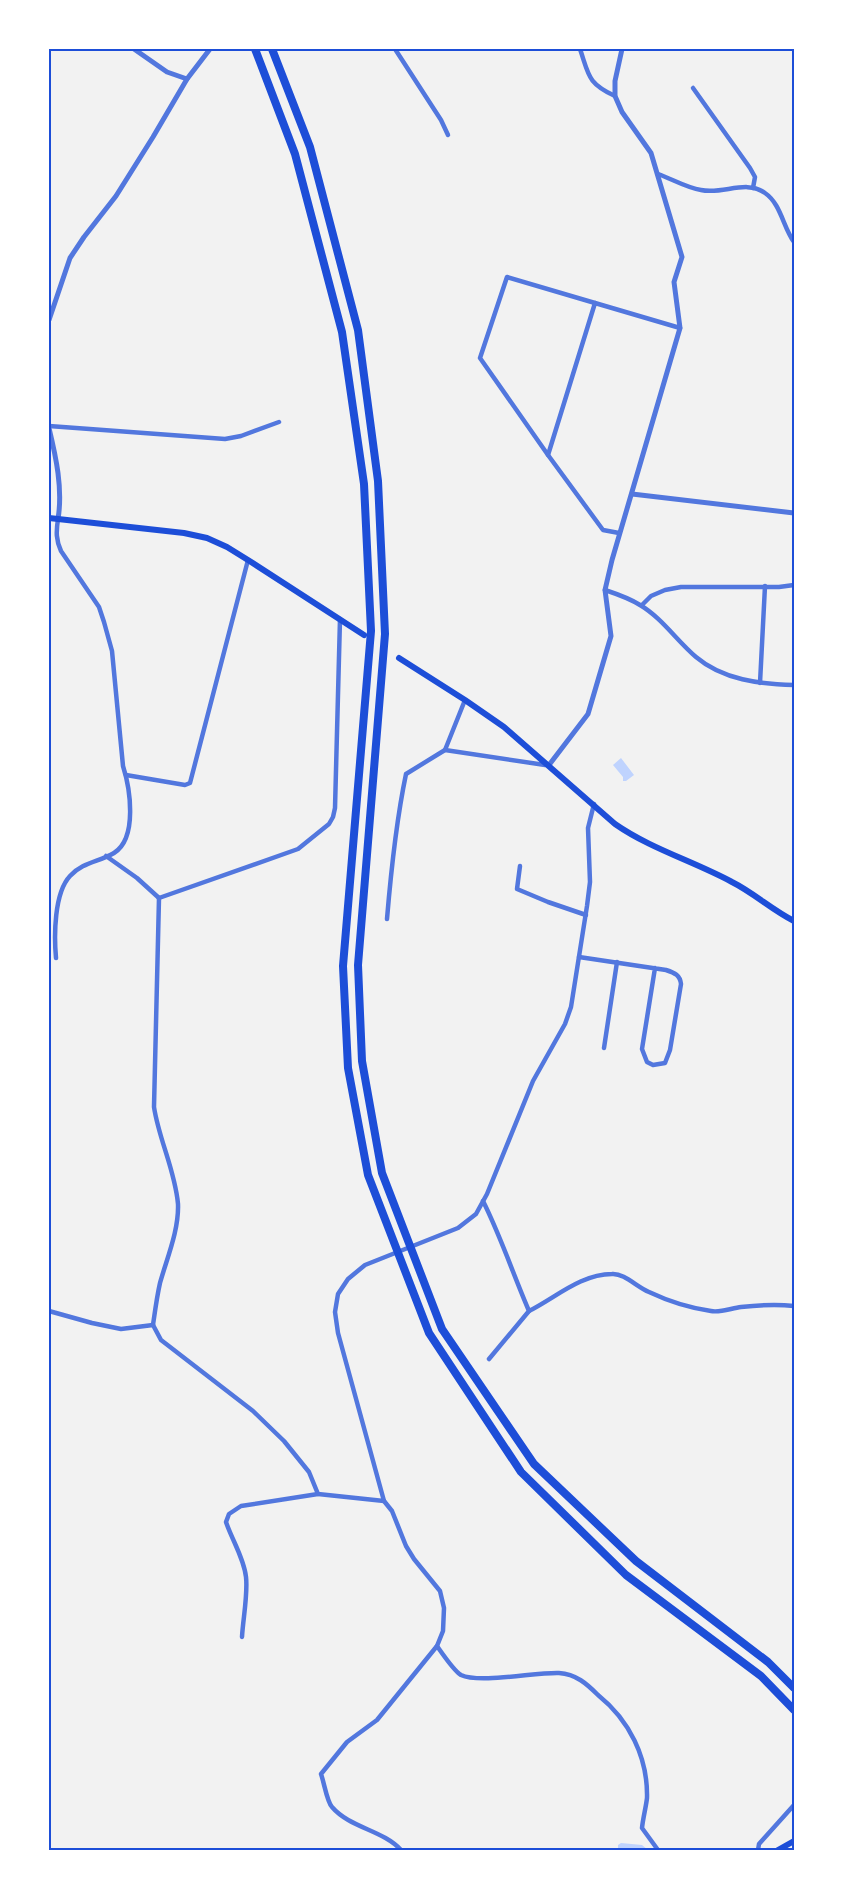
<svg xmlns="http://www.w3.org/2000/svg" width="843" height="1899" viewBox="0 0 843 1899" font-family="Commissioner,sans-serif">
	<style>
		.water { fill: #bfd3fe }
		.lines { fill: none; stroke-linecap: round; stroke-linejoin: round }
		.minor { stroke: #5277de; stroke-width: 4.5 }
		.tertiary { stroke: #5277de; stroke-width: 5 }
		.secondary { stroke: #1d4ed8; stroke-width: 6 }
		.motorway { stroke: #1d4ed8; stroke-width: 8 }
		.neatline { fill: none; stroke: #1d4ed8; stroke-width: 2 }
	</style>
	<rect width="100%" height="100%" fill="#f2f2f2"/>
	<g class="water">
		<polygon points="621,758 634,775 626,781 623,781 623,777 613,765"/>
		<polygon points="621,1843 642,1845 648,1850 618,1850 618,1845"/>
	</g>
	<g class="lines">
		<g class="minor">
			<polyline points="395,49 441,120 448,135"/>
			<path d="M580,49c9,26 7,34 35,47"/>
			<polyline points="693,88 750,168 755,177 753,188"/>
			<path d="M658,174c14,5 29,14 43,16 22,5 45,-11 64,3 16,11 18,34 29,49"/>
			<polyline points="49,426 225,439 241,436 279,422"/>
			<polyline points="548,455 480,358 507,277 595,303"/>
			<polyline points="619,533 603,530 548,455 595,303 680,328"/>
			<path d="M605,590c12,4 24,8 35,15 22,13 37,36 56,52 27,23 64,27 98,28"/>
			<polyline points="642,605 651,596 665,590 681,587 779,587 794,585"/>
			<polyline points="760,683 765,586"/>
			<polyline points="445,750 465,700"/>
			<polyline points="126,775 185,785 190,783 248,560"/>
			<polyline points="106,856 137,878 159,898"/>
			<polyline points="520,866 517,889 548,902 586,915"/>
			<polyline points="159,898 298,849 329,824 333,817 335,808 340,619"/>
			<path d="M387,919c4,-48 9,-97 19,-145l39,-24 100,15"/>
			<path d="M579,957l87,13c9,3 14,5 15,14l-11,66 -5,13 -12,2 -6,-3 -5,-13 13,-81"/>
			<path d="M56,958c-2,-22 -2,-65 14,-82 13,-14 29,-14 44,-23 24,-15 16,-65 9,-87l-11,-115 -8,-29 -5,-15 -38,-56c-5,-11 -5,-19 -3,-32"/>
			<polyline points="604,1048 617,962"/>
			<path d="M483,1201c18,36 30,73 46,110l-40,48"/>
			<polyline points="49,1311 92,1323 121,1329 153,1325"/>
			<path d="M529,1311c26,-13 52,-37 83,-37 12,-1 25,13 37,18 19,9 41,16 62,19 9,2 21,-3 30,-4 18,-2 35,-3 53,-1"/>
			<path d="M153,1325c2,-14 4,-29 7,-42 7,-25 19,-53 18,-79 -3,-34 -19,-64 -24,-97l5,-209"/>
			<polyline points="153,1325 161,1340 253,1411 284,1441 309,1472 318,1494 384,1501"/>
			<path d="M242,1637c1,-18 6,-43 4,-60 -2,-19 -14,-37 -20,-55l3,-8 12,-8 77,-12"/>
			<path d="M437,1646c5,7 17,25 24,29 19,9 75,-3 98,-2 17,1 28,11 39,22 31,25 50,62 49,103 -1,9 -4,20 -5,30l16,22"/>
			<path d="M401,1850c-18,-20 -51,-22 -69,-43 -5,-5 -8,-25 -11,-33l26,-32 30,-22 60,-74 6,-15 1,-23 -4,-17 -26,-32 -8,-13 -14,-35 -8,-10 -46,-168 -3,-21 3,-18 10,-15 17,-14 93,-37 18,-14 11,-20 46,-113 32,-57 6,-17 16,-101 3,-24 -2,-54 6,-24"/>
			<polyline points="758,1850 759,1844 794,1805"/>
		</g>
		<g class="tertiary">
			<polyline points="134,49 167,72 187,79"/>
			<polyline points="49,320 70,258 84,237 116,196 153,137 187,79 210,49"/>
			<path d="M49,428c7,29 14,61 9,91"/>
			<polyline points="632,494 794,513"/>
			<polyline points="549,765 588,714 611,636 605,590 612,560 680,328 674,282 682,257 651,153 622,112 615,96 615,81 622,49"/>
		</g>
		<g class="secondary">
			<polyline points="49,518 184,533 207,538 227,547 248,560 364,635"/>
			<path d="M399,658l66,42 39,27 111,97c36,25 78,37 117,58 22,11 40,28 62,39"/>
			<polyline points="778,1850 794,1841"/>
		</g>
		<g class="motorway">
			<polyline points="255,49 295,154 342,332 364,484 371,631 343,966 348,1068 368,1175 429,1333 521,1472 626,1575 761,1676 794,1710"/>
			<polyline points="272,49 310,147 358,330 378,481 385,634 358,965 362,1061 382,1173 442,1329 534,1464 636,1561 768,1662 794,1688"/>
		</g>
	</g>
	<rect width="843" height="1899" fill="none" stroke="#ffffff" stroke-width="100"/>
	<rect x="50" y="50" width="743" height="1799" class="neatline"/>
</svg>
